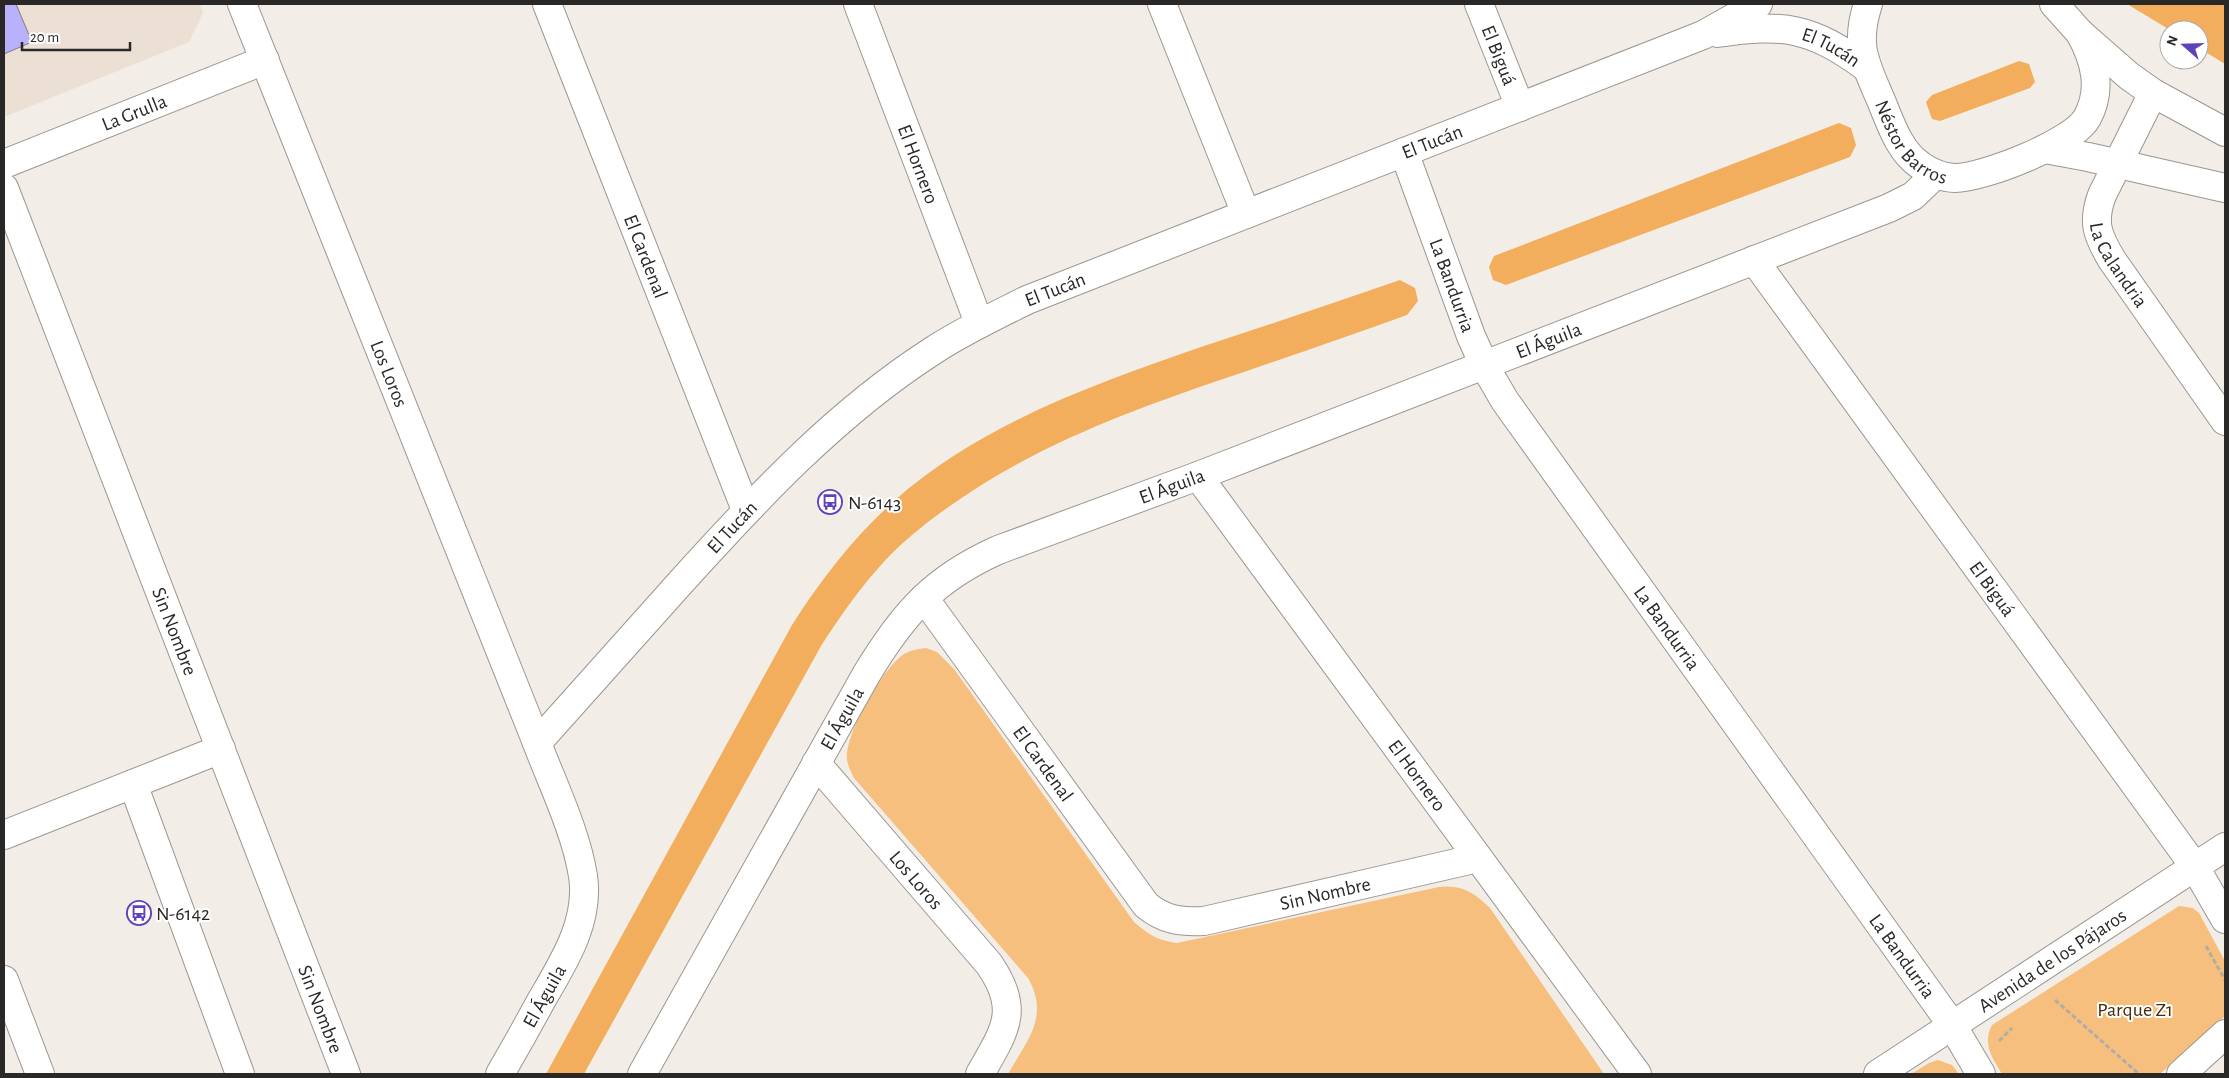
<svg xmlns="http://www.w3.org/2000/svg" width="2229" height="1078" viewBox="0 0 2229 1078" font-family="'Alegreya Sans',sans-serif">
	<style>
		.built { fill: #ece0d4 }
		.green { fill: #f7bf7e }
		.water { fill: #f2ae5c }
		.building { fill: #b9b1f9; stroke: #7d7d84 }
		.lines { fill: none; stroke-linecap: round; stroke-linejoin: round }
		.street-casing { stroke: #9b9690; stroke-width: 30 }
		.secondary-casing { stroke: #9b9690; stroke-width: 30 }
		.path { stroke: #b0aca7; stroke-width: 3; stroke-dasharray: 5 2.5; stroke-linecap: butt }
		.street { stroke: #fff; stroke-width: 28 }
		.secondary { stroke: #fff; stroke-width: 28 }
		.labels { text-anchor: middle; stroke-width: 4; stroke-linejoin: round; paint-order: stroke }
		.street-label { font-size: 20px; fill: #2a2826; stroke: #fff }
		.poi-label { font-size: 20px; fill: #2a2826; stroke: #fff; text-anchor: start }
		.park-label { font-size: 20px; fill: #462b06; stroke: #fff }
	</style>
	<rect width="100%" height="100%" fill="#f3ede7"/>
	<polygon class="built" points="4,4 200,4 203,13 189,42 4,117"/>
	<g class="green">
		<path d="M926,648l11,4 17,17 180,253c15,13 23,18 43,21l262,-56c23,-3 36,6 51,21l114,166h-596c19,-34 42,-57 20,-96l-174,-200c-3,-6 -6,-12 -7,-18 -2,-27 35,-91 57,-106 7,-4 14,-5 22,-6z"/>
		<path d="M2179,906l14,2 6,5 26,48v55l-65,58h-158c-10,-17 -20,-30 -10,-49z"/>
		<polygon points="1938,1060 1952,1065 1959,1074 1911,1074 1929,1063"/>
	</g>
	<g class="water">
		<polygon points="2127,4 2221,4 2225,6 2225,64 2199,48 2199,30 2170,30"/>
		<polygon points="2019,61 2029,64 2035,82 2030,88 1940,121 1932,119 1926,102 1932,95"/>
		<polygon points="1839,123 1851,128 1856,145 1850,157 1506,285 1493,280 1489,267 1494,256"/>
		<path d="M1400,280l15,8 3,13 -11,14c-58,21 -117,41 -175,61 -116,39 -225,80 -320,159 -37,31 -65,71 -91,111l-237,428h-38l246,-449c30,-47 62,-88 103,-125 88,-78 203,-117 312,-155 65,-21 129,-43 193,-65z"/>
	</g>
	<polygon class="building" points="4,4 16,4 32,42 4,54"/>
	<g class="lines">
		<defs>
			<g id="street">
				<path id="s1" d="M242,4l295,739c16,42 39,89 46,133 7,46 -20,87 -42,125 -13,24 -27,49 -41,73"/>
				<path id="s2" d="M547,4l199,506"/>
				<path id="s3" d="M858,4l121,319"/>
				<polyline points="1162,4 1246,214"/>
				<path id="s4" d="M1479,4l41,103"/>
				<path id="s5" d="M1717,33c67,-10 94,-6 150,35"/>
				<path id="s6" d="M2153,93l-51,102c-10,27 -5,40 10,65l113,161"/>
				<path id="s7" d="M1404,152l67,184 13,29 21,36 447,624 29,49"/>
				<path id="s8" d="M4,164l261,-104"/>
				<path id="s9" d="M4,188l342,886"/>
				<path id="s10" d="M1754,260l441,607 30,52"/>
				<path id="s11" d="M1198,476l439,598"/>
				<path id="s12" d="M924,598l222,307c18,15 34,17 58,16l274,-63"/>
				<path id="s13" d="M537,743c48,-54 96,-107 144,-161 76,-84 156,-170 253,-232 29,-19 61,-34 93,-50l676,-265 55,-31"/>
				<path id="s14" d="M816,763l173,201c32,46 16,66 -9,110"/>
				<polyline points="133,784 240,1074"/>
				<polyline points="4,835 221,749"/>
				<polyline points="4,980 40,1074"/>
				<path id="s15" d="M642,1074l224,-399c36,-60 67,-96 132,-125l200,-74 691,-268 24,-12 23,-22"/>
				<path id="s16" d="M1878,1074l347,-227"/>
				<polyline points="2181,1074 2225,1034"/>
			</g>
			<g id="secondary">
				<path id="s17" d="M1868,4c-13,40 -4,57 12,94 10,23 18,52 40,67 9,7 23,13 35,13 28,0 118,-35 132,-60 16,-29 8,-58 -7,-85"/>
				<polyline points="2054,4 2080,33 2129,76 2153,93 2225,132"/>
				<polyline points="2045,149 2088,157 2225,188"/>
			</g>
		</defs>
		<use href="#street" class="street-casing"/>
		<use href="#secondary" class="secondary-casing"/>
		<g class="path">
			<polyline points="2206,946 2225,980"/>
			<polyline points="2055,1000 2139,1074"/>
			<polyline points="1999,1041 2012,1028"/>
		</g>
		<use href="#street" class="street"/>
		<use href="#secondary" class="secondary"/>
	</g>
	<defs>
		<symbol id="bus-ring" viewBox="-11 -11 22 22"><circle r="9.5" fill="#fff" stroke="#5f42ba" stroke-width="1.5"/><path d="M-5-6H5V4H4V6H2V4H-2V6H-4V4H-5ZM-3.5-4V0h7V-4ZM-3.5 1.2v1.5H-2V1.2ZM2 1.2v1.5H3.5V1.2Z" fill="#5f42ba"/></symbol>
	</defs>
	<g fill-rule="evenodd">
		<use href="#bus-ring" x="816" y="488" width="28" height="28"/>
		<use href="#bus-ring" x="125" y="899" width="28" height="28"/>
	</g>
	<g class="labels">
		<g class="street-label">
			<text dy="7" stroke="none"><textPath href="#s5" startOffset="118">El Tucán</textPath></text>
			<text dy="7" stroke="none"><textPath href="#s4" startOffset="55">El Biguá</textPath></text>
			<text dy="7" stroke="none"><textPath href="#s8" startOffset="140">La Grulla</textPath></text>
			<text dy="7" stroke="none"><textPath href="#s17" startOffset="154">Néstor Barros</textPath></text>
			<text dy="7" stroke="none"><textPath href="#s13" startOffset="1101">El Tucán</textPath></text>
			<text dy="7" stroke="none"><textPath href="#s3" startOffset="171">El Hornero</textPath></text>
			<text dy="7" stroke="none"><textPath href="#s2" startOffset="271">El Cardenal</textPath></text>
			<text dy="7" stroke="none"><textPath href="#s6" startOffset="190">La Calandria</textPath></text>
			<text dy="7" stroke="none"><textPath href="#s7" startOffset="142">La Bandurria</textPath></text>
			<text dy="7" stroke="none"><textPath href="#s13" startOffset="696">El Tucán</textPath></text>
			<text dy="7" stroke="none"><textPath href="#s15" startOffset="1232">El Águila</textPath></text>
			<text dy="7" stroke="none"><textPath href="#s1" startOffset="398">Los Loros</textPath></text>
			<text dy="7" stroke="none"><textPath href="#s15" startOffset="828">El Águila</textPath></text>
			<text dy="7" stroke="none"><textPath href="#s13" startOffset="291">El Tucán</textPath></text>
			<text dy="7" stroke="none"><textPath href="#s10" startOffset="406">El Biguá</textPath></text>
			<text dy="7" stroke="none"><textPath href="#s7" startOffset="548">La Bandurria</textPath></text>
			<text dy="7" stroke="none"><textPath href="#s9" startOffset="475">Sin Nombre</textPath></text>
			<text dy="7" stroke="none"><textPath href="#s15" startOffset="408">El Águila</textPath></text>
			<text dy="7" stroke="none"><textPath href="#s12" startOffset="204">El Cardenal</textPath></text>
			<text dy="7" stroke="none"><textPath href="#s11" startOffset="371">El Hornero</textPath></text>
			<text dy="7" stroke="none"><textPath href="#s14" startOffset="154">Los Loros</textPath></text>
			<text dy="7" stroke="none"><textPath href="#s12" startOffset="565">Sin Nombre</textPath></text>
			<text dy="7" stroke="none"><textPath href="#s7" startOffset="952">La Bandurria</textPath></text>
			<text dy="7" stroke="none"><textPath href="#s16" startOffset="208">Avenida de los Pájaros</textPath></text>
			<text transform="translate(544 996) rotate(-61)" y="7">El Águila</text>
			<text dy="7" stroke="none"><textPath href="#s9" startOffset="880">Sin Nombre</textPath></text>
		</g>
		<g class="poi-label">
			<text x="848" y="509">N-6143</text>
			<text x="156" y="920">N-6142</text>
		</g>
		<g class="park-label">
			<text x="2135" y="1016">Parque Z1</text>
		</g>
	</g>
	<rect width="2229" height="1078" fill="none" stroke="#2a2826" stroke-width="10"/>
	<g transform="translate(2184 45) rotate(290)"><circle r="24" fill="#ffffff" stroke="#aaa9a8"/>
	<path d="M0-4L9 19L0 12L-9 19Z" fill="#5f42ba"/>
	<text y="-8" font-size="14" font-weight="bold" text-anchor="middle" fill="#2a2826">N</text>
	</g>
	<path d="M22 42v8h108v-8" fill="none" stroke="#2a2826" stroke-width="2.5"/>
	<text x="30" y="42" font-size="15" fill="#2a2826" stroke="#ffffff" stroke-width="4" paint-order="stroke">20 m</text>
</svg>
